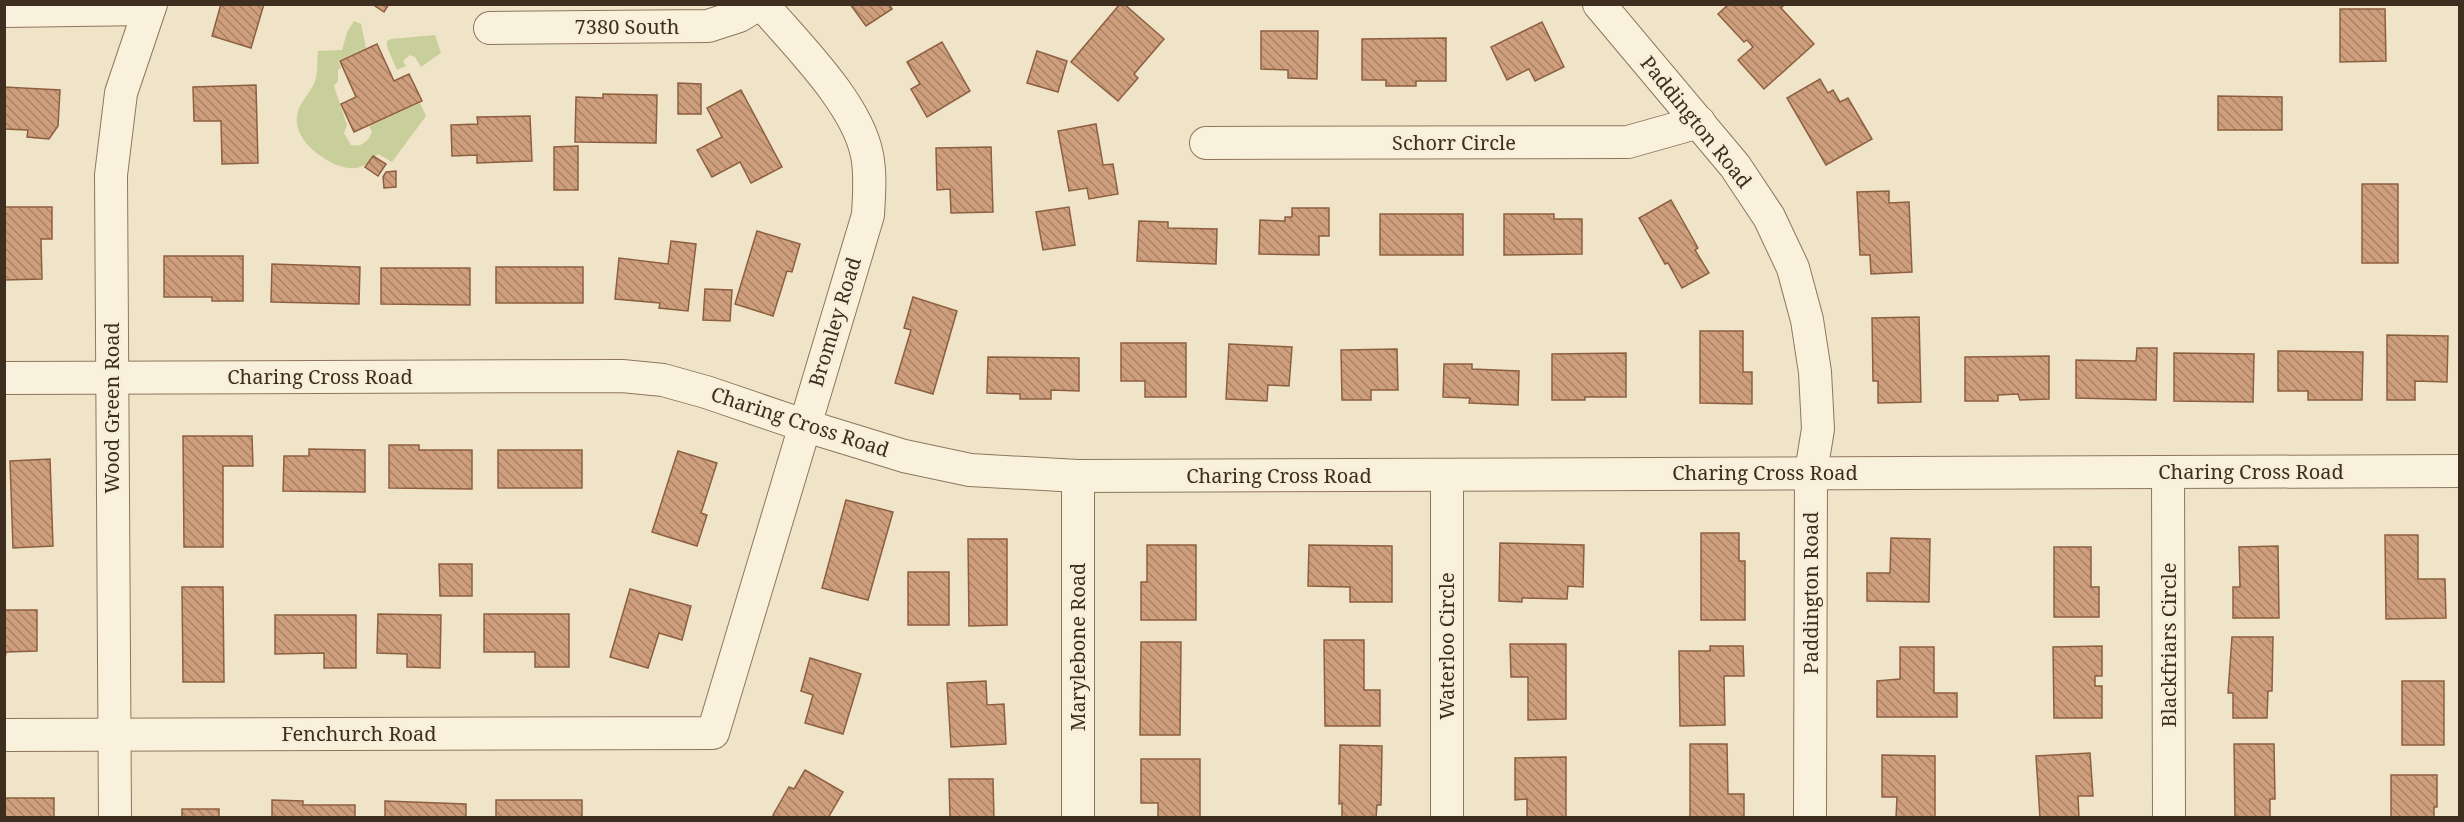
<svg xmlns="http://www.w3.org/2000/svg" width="2464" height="822" viewBox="0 0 2464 822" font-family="'Noto Serif',serif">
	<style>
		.green { fill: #c9cf9b }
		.building { fill: url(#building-back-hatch); stroke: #8d5f41; stroke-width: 1.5 }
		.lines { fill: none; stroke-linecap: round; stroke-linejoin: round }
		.minor-casing { stroke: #8d765c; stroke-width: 34 }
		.minor { stroke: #faf1dc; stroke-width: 32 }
		.labels { text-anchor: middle; stroke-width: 4.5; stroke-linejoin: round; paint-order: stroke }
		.street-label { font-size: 20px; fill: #3d2e20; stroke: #f7eed8 }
	</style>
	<defs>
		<pattern id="building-back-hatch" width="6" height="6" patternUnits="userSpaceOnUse" patternTransform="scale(1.5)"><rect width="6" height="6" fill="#cf9f7d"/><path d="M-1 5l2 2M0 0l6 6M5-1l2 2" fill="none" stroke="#a98266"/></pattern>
	</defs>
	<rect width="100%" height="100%" fill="#f0e4c8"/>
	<g class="green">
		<path d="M354,21l7,3 5,24 -28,13 3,7 -3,2v11l-4,5 13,39 -3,8 7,12c12,2 17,-4 21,-13l-3,-6 51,-23 6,13 -34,46 -14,-8c-5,5 -11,11 -18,13 -20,7 -58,-19 -62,-39 -6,-24 13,-31 18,-50 2,-8 1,-19 2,-27l24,-1 5,-18z"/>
		<polygon points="435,35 441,53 421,67 415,57 410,55 403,61 406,66 397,70 387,47 387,41 391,39"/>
	</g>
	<g class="building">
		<polygon points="221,4 264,4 251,48 212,36"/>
		<polygon points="372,4 389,4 384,12"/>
		<polygon points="850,4 889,4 892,9 866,26"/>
		<polygon points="1120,4 1124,4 1164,39 1134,74 1138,78 1118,101 1071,62"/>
		<polygon points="1729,4 1785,4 1781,8 1814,44 1764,89 1738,60 1753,47 1747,40 1744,42 1718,14"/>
		<polygon points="2340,9 2385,9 2386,61 2340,62"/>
		<polygon points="1542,22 1564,67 1535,81 1529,69 1507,80 1491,47"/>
		<polygon points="1261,31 1318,31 1317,79 1288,78 1288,70 1261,69"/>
		<polygon points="1446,38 1446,81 1416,81 1416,86 1386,86 1386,80 1362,80 1362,39"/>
		<polygon points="942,42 970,91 927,117 911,89 920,84 907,62"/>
		<polygon points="377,44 394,81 409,74 422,101 354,132 341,104 356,97 340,61"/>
		<polygon points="1037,51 1067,61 1058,92 1027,83"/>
		<polygon points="1820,79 1828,93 1833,90 1840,102 1848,98 1872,139 1826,165 1787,98"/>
		<polygon points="678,83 701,84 701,114 678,114"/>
		<polygon points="256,85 258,163 222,164 221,121 194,121 193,87"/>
		<polygon points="4,87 60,90 58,126 49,139 27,137 28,130 4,129"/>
		<polygon points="741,90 782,167 751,183 740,162 712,177 697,150 722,137 707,108"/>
		<polygon points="603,94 657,95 656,143 575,142 576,97 603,98"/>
		<polygon points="2218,96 2282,97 2282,130 2218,130"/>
		<polygon points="530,116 532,161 477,163 477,155 452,156 451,125 478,124 477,117"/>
		<polygon points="1096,124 1103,165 1113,164 1118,194 1089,199 1087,188 1069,191 1058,131"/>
		<polygon points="578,146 578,190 554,190 554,147"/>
		<polygon points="991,147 993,212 951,213 950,189 937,190 936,148"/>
		<polygon points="373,156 386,164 378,176 365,167"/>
		<polygon points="396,171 396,187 384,188 383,177 386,172"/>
		<rect x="2362" y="184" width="36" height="79"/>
		<polygon points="1889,191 1889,203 1909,202 1912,272 1871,274 1870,255 1860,255 1857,192"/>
		<polygon points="1671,200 1698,248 1695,250 1709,273 1682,288 1668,263 1665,264 1639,218"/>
		<polygon points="4,207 52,207 52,239 41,239 42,279 4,280"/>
		<polygon points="1069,207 1075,245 1043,250 1036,212"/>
		<polygon points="1292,208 1329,208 1329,236 1319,236 1319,255 1259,254 1260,220 1285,221 1285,217 1292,217"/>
		<rect x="1380" y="214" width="83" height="41"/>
		<polygon points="1504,214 1554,214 1554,219 1582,219 1582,254 1504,255"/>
		<polygon points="1139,221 1168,222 1168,228 1217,229 1216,264 1137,261"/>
		<polygon points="757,231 800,244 792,272 787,271 773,316 735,304"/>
		<polygon points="671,241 696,244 688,311 659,308 660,303 615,299 619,258 668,264"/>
		<polygon points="164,256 243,256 243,301 212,301 212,297 164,297"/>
		<polygon points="272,264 360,267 359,304 271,302"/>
		<rect x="496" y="267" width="87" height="36"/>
		<polygon points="381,268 470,268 470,305 381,304"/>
		<polygon points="705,289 732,290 730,321 703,320"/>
		<polygon points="913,297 957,311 933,394 895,383 911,330 904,328"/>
		<polygon points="1919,317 1921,402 1878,403 1878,381 1873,381 1872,318"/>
		<polygon points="1700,331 1743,331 1743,372 1752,372 1752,404 1700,403"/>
		<polygon points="2387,335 2448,336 2447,382 2415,381 2415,400 2387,400"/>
		<polygon points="1121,343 1186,343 1186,397 1145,397 1145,381 1121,381"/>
		<polygon points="1229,344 1292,347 1289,386 1268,385 1267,401 1226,399"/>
		<polygon points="2137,348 2157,348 2156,400 2076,398 2076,360 2136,361"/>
		<polygon points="1397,349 1398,390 1371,390 1371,400 1342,400 1341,350"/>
		<polygon points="2278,351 2363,352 2362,400 2308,400 2308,391 2278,391"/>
		<polygon points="1626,353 1626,397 1585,397 1585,400 1552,400 1552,354"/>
		<polygon points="2174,353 2254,354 2253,402 2174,401"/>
		<polygon points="2049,356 2049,399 2020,400 2018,394 1998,395 1998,401 1965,401 1965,357"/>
		<polygon points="988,357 1079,358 1079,391 1051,390 1051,399 1020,399 1020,394 987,393"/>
		<polygon points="1444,364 1472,364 1472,369 1519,371 1518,405 1469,403 1470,398 1443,397"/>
		<polygon points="183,436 252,436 253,466 223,466 223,547 184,547"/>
		<polygon points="389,445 419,445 419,450 472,450 472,489 389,488"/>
		<polygon points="309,449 365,450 365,492 283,491 284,456 309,456"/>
		<rect x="498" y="450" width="84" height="38"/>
		<polygon points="678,451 717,463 701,513 707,515 697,546 652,532"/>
		<polygon points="50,459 53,546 13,548 10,461"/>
		<polygon points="846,500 893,512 868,600 822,588"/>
		<polygon points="1701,533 1739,533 1739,561 1745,561 1745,620 1701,620"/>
		<polygon points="2385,535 2418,535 2418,579 2445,579 2446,618 2386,619"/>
		<polygon points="1891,538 1930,539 1929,602 1867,601 1867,573 1890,573"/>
		<polygon points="968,539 1007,539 1007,625 969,626"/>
		<polygon points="1500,543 1584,545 1583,587 1568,586 1567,599 1522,598 1522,602 1499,601"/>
		<polygon points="1147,545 1196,545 1196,620 1141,620 1141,582 1147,582"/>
		<polygon points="1309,545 1392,546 1392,602 1350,602 1350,587 1308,586"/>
		<polygon points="2278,546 2279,618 2233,618 2233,587 2240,587 2239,547"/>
		<polygon points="2054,547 2091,547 2091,587 2099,587 2099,617 2054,617"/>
		<polygon points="439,564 472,564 472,596 440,596"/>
		<rect x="908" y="572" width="41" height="53"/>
		<polygon points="182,587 223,587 224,682 183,682"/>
		<polygon points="630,589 691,606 682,640 659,633 648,668 610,657"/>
		<polygon points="4,610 37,610 37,651 6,652 4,666"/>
		<polygon points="378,614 441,615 440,668 407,667 407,654 377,653"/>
		<polygon points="484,614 569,614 569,667 535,667 535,652 484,652"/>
		<polygon points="275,615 356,615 356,668 324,668 324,653 275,654"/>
		<polygon points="2232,637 2273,637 2272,691 2268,691 2267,718 2233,718 2233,693 2228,693"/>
		<polygon points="1324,640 1364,640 1364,690 1380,690 1380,726 1325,726"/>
		<polygon points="1141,642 1181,642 1180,735 1140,735"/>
		<polygon points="1510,644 1566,644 1566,719 1528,720 1528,677 1511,677"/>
		<polygon points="1710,646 1743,646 1744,676 1724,676 1725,725 1680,726 1679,651 1710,651"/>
		<polygon points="2102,646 2102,676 2095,676 2095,686 2102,686 2102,718 2054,718 2053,647"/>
		<polygon points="1900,647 1934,647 1934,693 1957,693 1957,717 1877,717 1877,681 1900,679"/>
		<polygon points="810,658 861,674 843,734 805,723 813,695 801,691"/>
		<polygon points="986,681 987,705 1004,704 1006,744 951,747 947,683"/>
		<rect x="2402" y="681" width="42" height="64"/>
		<polygon points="1690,744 1727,744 1728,794 1744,794 1744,818 1690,818"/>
		<polygon points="2234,744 2274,744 2275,799 2270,799 2270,818 2235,818"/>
		<polygon points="1340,745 1382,746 1381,805 1377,805 1376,818 1342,818 1342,803 1339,804"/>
		<polygon points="2090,753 2093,796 2078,796 2079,818 2040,818 2036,756"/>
		<polygon points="1882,755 1935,756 1935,818 1896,818 1897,797 1882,797"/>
		<polygon points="1566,757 1566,818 1527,818 1527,799 1515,800 1515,758"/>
		<polygon points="1141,759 1200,759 1200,818 1158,818 1158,803 1141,803"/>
		<polygon points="805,770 843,792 828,818 777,818 773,815 789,787 794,789"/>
		<polygon points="2391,775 2437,775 2437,807 2434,807 2434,818 2391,818"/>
		<polygon points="949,779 993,779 994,818 950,818"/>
		<rect x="4" y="798" width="50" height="20"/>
		<polygon points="272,800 303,801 303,805 355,805 355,818 272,818"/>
		<rect x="496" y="800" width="86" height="18"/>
		<polygon points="385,801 466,804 466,818 385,818"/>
		<rect x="182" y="809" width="37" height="9"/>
	</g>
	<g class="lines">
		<defs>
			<g id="minor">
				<polyline points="1599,4 1735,166 1769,217 1793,268 1807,320 1815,372 1818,429 1811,472 1810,818"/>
				<polyline points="4,11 149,9"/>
				<polyline points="490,28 708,26 739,16 759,4"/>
				<polyline points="1206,143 1628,142 1699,122"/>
				<polyline points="4,378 622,376 663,380 706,392 803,425 904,456 970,470 1078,476 2460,471"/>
				<polyline points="2168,473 2169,818"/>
				<path d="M4,735l709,-2 155,-518c1,-20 3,-40 -1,-60 -10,-52 -71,-111 -105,-151"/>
				<polyline points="115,818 111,175 121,93 151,4"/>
				<polyline points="1078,818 1078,476"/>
				<polyline points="1447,818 1447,475"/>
			</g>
		</defs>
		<use href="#minor" class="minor-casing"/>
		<use href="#minor" class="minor"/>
	</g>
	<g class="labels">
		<g class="street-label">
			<text x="627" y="34">7380 South</text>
			<text transform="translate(1696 122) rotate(51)" y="7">Paddington Road</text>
			<text x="1454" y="150">Schorr Circle</text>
			<text transform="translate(835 322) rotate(-73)" y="7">Bromley Road</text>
			<text x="320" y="384">Charing Cross Road</text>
			<text transform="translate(112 408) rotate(-90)" y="7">Wood Green Road</text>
			<text transform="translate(800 422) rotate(18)" y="7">Charing Cross Road</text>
			<text x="2251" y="479">Charing Cross Road</text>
			<text x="1765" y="480">Charing Cross Road</text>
			<text x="1279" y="483">Charing Cross Road</text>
			<text transform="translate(1811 593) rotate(-90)" y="7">Paddington Road</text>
			<text transform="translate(2169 645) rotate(-90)" y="7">Blackfriars Circle</text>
			<text transform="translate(1447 646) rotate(-90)" y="7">Waterloo Circle</text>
			<text transform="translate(1078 647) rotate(-90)" y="7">Marylebone Road</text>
			<text x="359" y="741">Fenchurch Road</text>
		</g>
	</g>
	<rect width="2464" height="822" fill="none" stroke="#3d2e20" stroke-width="12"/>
</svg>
